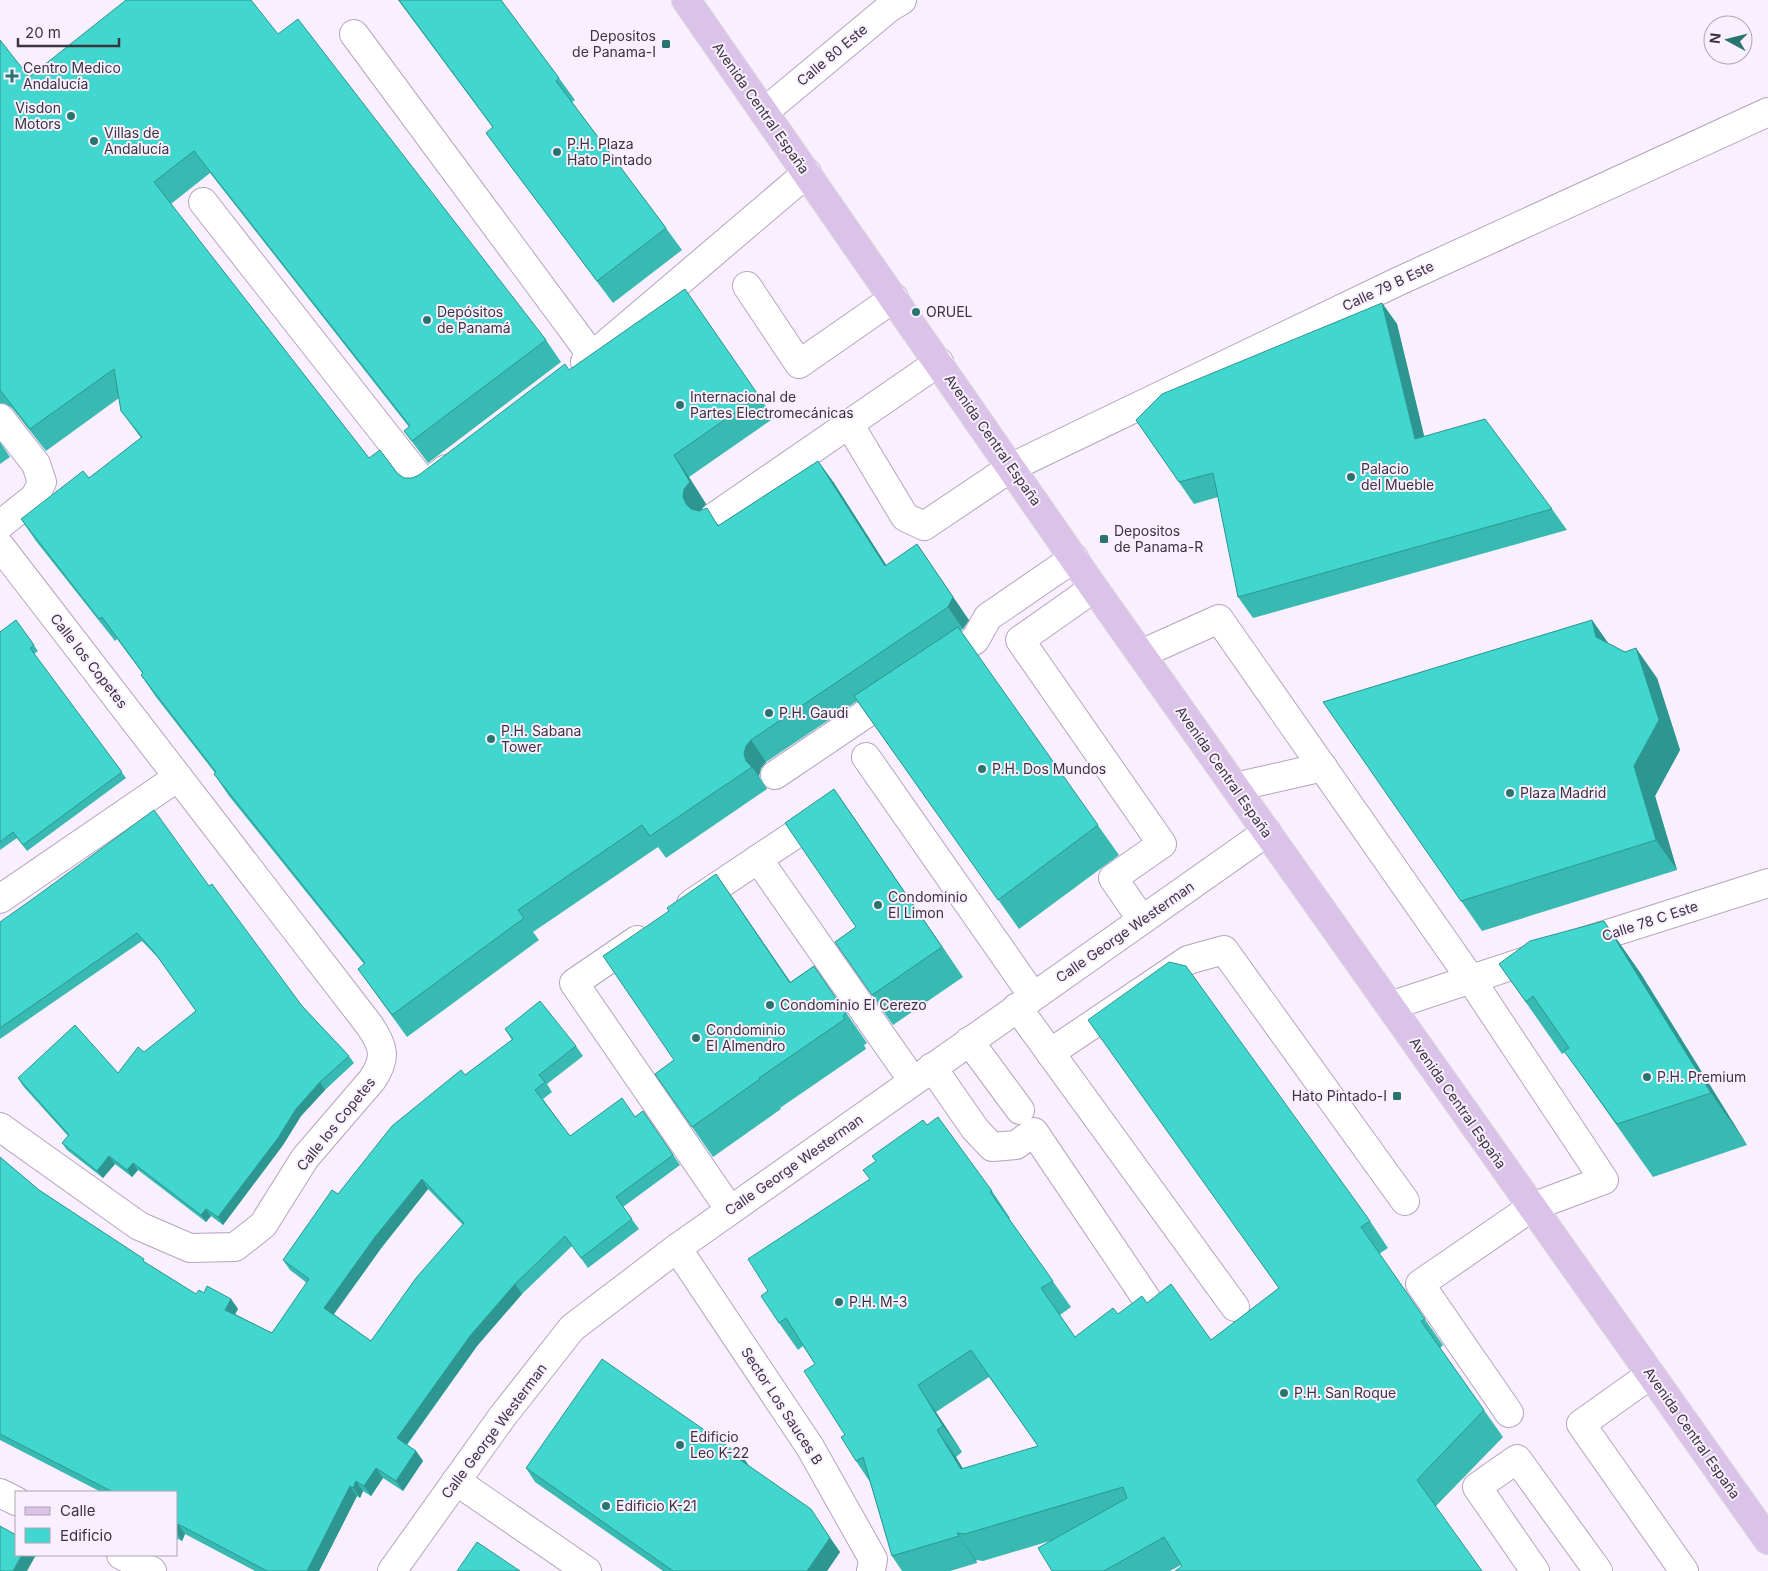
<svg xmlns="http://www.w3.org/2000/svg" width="1768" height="1571" viewBox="0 0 1768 1571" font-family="Inter,sans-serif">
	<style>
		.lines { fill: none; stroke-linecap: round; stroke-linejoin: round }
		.minor-casing { stroke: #b4a4bd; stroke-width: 30 }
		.major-casing { stroke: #d8d7d9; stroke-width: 30 }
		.minor { stroke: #fff; stroke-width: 28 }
		.major { stroke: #dac2e9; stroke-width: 28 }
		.wall { fill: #38b9b2; fill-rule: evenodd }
		.shaded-wall { fill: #2e9691 }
		.building { fill: #41d7cf; stroke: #2e9691; fill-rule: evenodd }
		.poi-dot { fill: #2a746f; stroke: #f9efff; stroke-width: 2 }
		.labels { text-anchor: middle; stroke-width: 4; stroke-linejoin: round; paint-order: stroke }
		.poi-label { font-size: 14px; fill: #3b353f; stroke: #f9efff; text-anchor: start }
		.street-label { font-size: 14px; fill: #3b353f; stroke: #f9efff }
	</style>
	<rect width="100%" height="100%" fill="#f9efff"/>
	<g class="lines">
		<defs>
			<g id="minor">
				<polyline points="354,34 593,357"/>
				<polyline points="764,112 889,8 902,0"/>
				<polyline points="203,202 425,485 446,469"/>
				<polyline points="747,286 799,364 894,298"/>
				<polyline points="585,362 807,173"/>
				<polyline points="0,418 36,464 42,482 35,497 0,525"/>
				<polyline points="849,424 905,517 924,526 1012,467 1397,282 1768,112"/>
				<polyline points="714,517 939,362"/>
				<path d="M0,546l370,480c14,21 17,32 2,54l-67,78 -42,67 -28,22 -45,1 -51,-22 -139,-99"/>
				<polyline points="1094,588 1020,640 1162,844 1113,878 1142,920"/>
				<polyline points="1141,654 1219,619 1470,978 1604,1180 1532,1207 1420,1284 1509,1413"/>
				<polyline points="938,665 975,640 988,617 1074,558"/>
				<polyline points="866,757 1033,996"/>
				<polyline points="775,775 898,692"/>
				<polyline points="1235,787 1323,767"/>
				<polyline points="758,859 913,1081"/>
				<polyline points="0,899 178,777"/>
				<polyline points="691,904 821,817"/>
				<polyline points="637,940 574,983 730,1210"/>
				<polyline points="1576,944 1768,883"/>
				<polyline points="1390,1006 1538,957"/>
				<polyline points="1017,1007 1235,1307"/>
				<polyline points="969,1041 1020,1110"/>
				<polyline points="1050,1053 1188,960 1224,950 1405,1201"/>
				<polyline points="932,1067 975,1129 992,1147 1016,1145 1034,1132 1146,1298"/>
				<polyline points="677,1248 810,1447 873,1559 871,1571"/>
				<polyline points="1650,1375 1581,1424 1684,1571"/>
				<polyline points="456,1481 587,1571"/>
				<polyline points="0,1493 16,1501"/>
				<polyline points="121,1555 152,1571"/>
				<polyline points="392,1571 502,1417 572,1328 677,1248 1267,832"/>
				<polyline points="1535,1571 1477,1487 1517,1459 1598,1571"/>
			</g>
			<polyline id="major" points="686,0 1094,588 1768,1540"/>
		</defs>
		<use href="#minor" class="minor-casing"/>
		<use href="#major" class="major-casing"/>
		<use href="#minor" class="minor"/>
		<use href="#major" class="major"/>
	</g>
	<g class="wall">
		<polygon points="398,0 501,0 559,78 575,100 572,102 666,228 682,250 613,303 502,155 486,133 493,128"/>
		<polygon points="278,34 546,340 561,362 428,463 404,431 409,427 210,173 171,204 369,458 397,473 404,478 412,478 419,475 685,289 774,418 689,477 706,504 700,510 719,525 818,461 834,483 886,565 969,620 963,629 960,631 1119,855 1019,929 857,701 766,762 761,768 759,776 760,778 767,789 666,858 658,847 533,932 539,940 407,1037 358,969 364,964 229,796 214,774 215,773 156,697 141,675 143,674 117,639 115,641 36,541 21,519 89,478 141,438 121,411 119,398 46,451 12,408 6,404 0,403 0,40 29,77"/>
		<polygon points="1382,303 1397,324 1424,437 1552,509 1567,530 1253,618 1238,597 1218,497 1194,504 1136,420"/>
		<polygon points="0,442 10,457 0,464"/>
		<polygon points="16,620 38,651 34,654 126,778 27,851 17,838 0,850 0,632"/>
		<polygon points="1592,620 1608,643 1625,652 1657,678 1680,750 1655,796 1677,870 1482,931 1323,702"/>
		<polygon points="834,789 963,977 893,1025 835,942 856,927"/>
		<polygon points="716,874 790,982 814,966 867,1043 864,1045 866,1049 780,1108 781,1109 713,1157 655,1074 674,1060"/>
		<polygon points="209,886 302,1006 349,1056 354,1063 325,1090 301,1116 283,1145 223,1225 211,1216 206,1222 138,1170 132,1177 115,1164 103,1178 67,1150 62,1143 68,1136 23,1086 18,1078 118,1073 196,1011 160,960 142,941 0,1039 0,922"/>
		<polygon points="1604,921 1641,974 1747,1145 1653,1177 1565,1052 1562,1054 1499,964"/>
		<path d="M1088,1020l282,201 18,27 -9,6 64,91 -3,3 63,89 -67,69 -254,60 -1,-1 -11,6h-118l-2,-30 -67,20 -7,-1 1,3 -27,8h-48l-10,-15 -22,-74 -14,-21 -41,-97 -12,-18 -5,4 -19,-27 -11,-32 102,-112 57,-54 65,66 18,27 -1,1 62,88 -11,8 15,22 43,-23 29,-11 64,37 68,-52zM989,1377l49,69 -75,23 -7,-12 6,-5 -26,-40z"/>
		<path d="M505,1029l71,17 7,10 -36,28 5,8 -9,7 27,37 65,-19 8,-6 37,54 -57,42 16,22 -51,39 -16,-22 -50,48 -45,52 -70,99 9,6 7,10 -20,30 -20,-13 -12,18 -8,-5 -3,7 -3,-2 -38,75h-64l-70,-37 -3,7 -6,-3v-46h-75l-101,-52v-283l39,33 108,74 49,30 8,-1 27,6 7,10 -3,5 37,19 35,-50 -17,-13 -7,-10 55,-66 127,-119 47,-35zM428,1189l35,36 -92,116 -37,-27 48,-67z"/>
		<polygon points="742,1456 749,1466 840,1552 827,1571 663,1571 535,1482 526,1468"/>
	</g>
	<g class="shaded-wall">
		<polygon points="1382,303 1397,324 1430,460 1415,439"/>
		<polygon points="674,455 689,477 706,504 700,511 699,519 686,504 683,497"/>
		<polygon points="818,461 834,483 901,588 885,566"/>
		<polygon points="917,544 969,620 963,629 948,607"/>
		<polygon points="1592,620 1613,650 1596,637"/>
		<polygon points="1636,648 1657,678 1680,750 1655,796 1677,870 1656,840 1634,766"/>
		<polygon points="751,740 766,762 761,768 759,776 760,778 752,767 746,761 744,754 746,746"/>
		<polygon points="834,789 855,819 963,977 942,947"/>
		<polygon points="716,874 737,904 811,1012 790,983"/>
		<polygon points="1604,921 1641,974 1747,1145 1711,1093"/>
		<polygon points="320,1082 325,1090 301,1116 283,1145 223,1225 218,1217 296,1109"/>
		<polygon points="109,1156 115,1164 103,1178 97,1171"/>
		<polygon points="133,1163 138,1170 132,1177 127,1170"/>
		<polygon points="422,1179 428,1189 382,1247 331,1318 324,1308 375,1237"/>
		<polygon points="206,1209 211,1216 206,1222 201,1215"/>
		<polygon points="515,1284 522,1294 477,1346 404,1448 397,1438 470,1336"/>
		<polygon points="231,1299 238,1309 232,1320 225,1310"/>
		<polygon points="918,1385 936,1412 962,1452 943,1426"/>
		<polygon points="937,1430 956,1457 979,1496 961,1469"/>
		<polygon points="416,1451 423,1461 403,1491 396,1481"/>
		<polygon points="742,1456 752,1470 739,1459"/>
		<polygon points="376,1468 383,1478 371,1496 364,1486"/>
		<polygon points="356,1481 363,1491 360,1498 353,1488"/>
		<polygon points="350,1486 357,1496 319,1571 307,1571"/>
		<polygon points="820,1523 840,1552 827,1571 807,1571"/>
		<polygon points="178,1524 185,1534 182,1541 176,1532 176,1529"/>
		<polygon points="957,1533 976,1560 977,1563"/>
		<polygon points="22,1555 36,1555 27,1571 13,1571"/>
	</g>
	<g class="building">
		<polygon points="126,0 251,0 278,34 298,19 546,340 412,441 404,431 410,426 194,151 154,182 369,458 380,450 397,473 404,478 412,478 419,475 565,364 569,370 685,289 759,396 674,455 690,482 684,489 683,497 686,504 691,509 699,511 707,508 718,526 818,461 885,566 917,544 953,597 948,607 751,740 746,746 744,754 746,761 752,767 650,836 642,825 518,910 524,918 392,1015 358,969 365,963 214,774 216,772 141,675 143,673 102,617 99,619 21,519 83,471 89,478 142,437 121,411 114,369 30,429 0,390 0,40 29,77"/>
		<polygon points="399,0 501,0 559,78 556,81 666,228 597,281 486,133 493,127"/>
		<polygon points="1382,303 1415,439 1485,419 1552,509 1238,597 1213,473 1179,482 1136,420 1162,394"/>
		<polygon points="16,620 34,645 30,648 122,772 23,845 13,832 0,842 0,632"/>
		<polygon points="1592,620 1596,637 1625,652 1636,648 1659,720 1634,766 1656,840 1461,901 1323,702"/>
		<polygon points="958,627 1098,825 998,900 854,696"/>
		<polygon points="834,789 942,947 872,995 835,942 856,927 785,823"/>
		<polygon points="154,810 209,886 212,884 302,1006 349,1056 320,1082 296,1109 278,1138 218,1217 206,1209 201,1215 133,1163 127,1170 109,1156 97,1171 62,1143 69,1135 18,1078 75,1025 118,1073 138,1047 144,1052 196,1011 155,953 137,933 0,1028 0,922 34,898"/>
		<polygon points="716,874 790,983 814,966 846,1013 843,1016 845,1019 759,1078 760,1079 692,1127 655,1074 674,1060 603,956 669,911 667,908"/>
		<polygon points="1604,921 1711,1093 1617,1124 1564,1051 1569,1048 1533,996 1526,1002 1499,964 1530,941"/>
		<path d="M1169,962l17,4 184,255 -9,6 64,92 -4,2 63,89 -67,70 65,91h-307l7,-5 -18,-29 -60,34h-52l-14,-23 89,-50 -4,-11 -158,47 -8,-1 2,3 -67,20 -29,-99 -7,4 -15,-24 4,-2 -41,-64 11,-7 -29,-46 -7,5 -18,-27 7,-5 -20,-32 122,-80 -7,-9 13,-9 -4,-5 51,-36 4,5 11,-8 54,74 -2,1 63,89 -12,7 34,49 38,-29 5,6 24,-18 5,7 24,-19 40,56 68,-52 -191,-268zM971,1350l67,96 -77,23 -24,-39 6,-4 -25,-41z"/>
		<path d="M540,1001l36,45 -37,29 6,7 -10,8 35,46 52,-38 13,19 8,-6 30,44 -57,42 16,22 -51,39 -16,-22 -50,48 -45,52 -73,102 19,13 -20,30 -20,-13 -12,18 -8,-5 -3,7 -3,-2 -43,85h-40l-89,-47 -2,5v-37h-63l-113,-58v-277l39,33 105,69 -1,2 53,33 3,-4 5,3 3,-7 24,13 -6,11 47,23 37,-54 -26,-19 49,-70 6,4 54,-68 69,-56 4,5 48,-36 -8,-10zM422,1179l42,44 -48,55 -45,63 -47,-33 51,-71z"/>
		<polygon points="602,1359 742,1456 739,1459 811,1509 830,1538 807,1571 673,1571 526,1468"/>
		<polygon points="0,1526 16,1535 16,1555 22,1555 13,1571 0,1571"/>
		<polygon points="477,1542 520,1571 457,1571"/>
	</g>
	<g class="poi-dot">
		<rect x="661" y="39" width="10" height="10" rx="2.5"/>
		<path d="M9.5 68.5h5v5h5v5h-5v5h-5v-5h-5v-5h5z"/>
		<circle cx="71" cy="116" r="5"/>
		<circle cx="94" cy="141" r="5"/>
		<circle cx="557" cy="152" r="5"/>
		<circle cx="916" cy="312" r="5"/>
		<circle cx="427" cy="320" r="5"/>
		<circle cx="680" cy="405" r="5"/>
		<circle cx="1351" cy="477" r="5"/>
		<rect x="1099" y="534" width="10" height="10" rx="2.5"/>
		<circle cx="769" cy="713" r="5"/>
		<circle cx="491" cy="739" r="5"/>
		<circle cx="982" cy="769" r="5"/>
		<circle cx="1510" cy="793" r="5"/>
		<circle cx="878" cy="905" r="5"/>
		<circle cx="770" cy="1005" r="5"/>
		<circle cx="696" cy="1038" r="5"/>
		<circle cx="1647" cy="1077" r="5"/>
		<rect x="1392" y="1091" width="10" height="10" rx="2.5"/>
		<circle cx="839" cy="1302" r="5"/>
		<circle cx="1284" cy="1393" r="5"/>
		<circle cx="680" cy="1445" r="5"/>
		<circle cx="606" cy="1506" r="5"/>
	</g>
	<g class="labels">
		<g class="poi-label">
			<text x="656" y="41" text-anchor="end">Depositos<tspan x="656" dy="16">de Panama-I</tspan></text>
			<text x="23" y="73">Centro Medico<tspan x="23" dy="16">Andalucía</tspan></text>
			<text x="61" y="113" text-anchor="end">Visdon<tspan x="61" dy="16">Motors</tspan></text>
			<text x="104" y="138">Villas de<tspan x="104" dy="16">Andalucía</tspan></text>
			<text x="567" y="149">P.H. Plaza<tspan x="567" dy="16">Hato Pintado</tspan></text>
			<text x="437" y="317">Depósitos<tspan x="437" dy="16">de Panamá</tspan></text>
			<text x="926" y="317">ORUEL</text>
			<text x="690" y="402">Internacional de<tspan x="690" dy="16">Partes Electromecánicas</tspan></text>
			<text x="1361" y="474">Palacio<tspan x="1361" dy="16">del Mueble</tspan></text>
			<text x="1114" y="536">Depositos<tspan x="1114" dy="16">de Panama-R</tspan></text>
			<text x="779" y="718">P.H. Gaudi</text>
			<text x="501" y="736">P.H. Sabana<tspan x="501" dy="16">Tower</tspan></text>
			<text x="992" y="774">P.H. Dos Mundos</text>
			<text x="1520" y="798">Plaza Madrid</text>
			<text x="888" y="902">Condominio<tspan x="888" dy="16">El Limon</tspan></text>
			<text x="780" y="1010">Condominio El Cerezo</text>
			<text x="706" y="1035">Condominio<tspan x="706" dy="16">El Almendro</tspan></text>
			<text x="1657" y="1082">P.H. Premium</text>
			<text x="1387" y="1101" text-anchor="end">Hato Pintado-I</text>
			<text x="849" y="1307">P.H. M-3</text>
			<text x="1294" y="1398">P.H. San Roque</text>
			<text x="690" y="1442">Edificio<tspan x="690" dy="16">Leo K-22</tspan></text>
			<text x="616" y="1511">Edificio K-21</text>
		</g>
		<g class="street-label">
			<text transform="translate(832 55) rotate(-40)" y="5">Calle 80 Este</text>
			<text transform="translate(761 108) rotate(55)" y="5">Avenida Central España</text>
			<text transform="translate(1388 286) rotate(-25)" y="5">Calle 79 B Este</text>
			<text transform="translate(993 440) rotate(55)" y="5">Avenida Central España</text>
			<text transform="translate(89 661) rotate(52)" y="5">Calle los Copetes</text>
			<text transform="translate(1224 772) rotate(55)" y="5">Avenida Central España</text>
			<text transform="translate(1650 921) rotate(-18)" y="5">Calle 78 C Este</text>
			<text transform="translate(1125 932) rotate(-35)" y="5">Calle George Westerman</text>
			<text transform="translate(1458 1103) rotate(55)" y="5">Avenida Central España</text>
			<text transform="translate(336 1124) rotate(-51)" y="5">Calle los Copetes</text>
			<text transform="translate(794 1165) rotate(-35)" y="5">Calle George Westerman</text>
			<text transform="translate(782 1406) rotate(57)" y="5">Sector Los Sauces B</text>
			<text transform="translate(494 1431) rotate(-53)" y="5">Calle George Westerman</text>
			<text transform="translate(1692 1433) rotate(55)" y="5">Avenida Central España</text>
		</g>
	</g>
	<rect x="15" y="1491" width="162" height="65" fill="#f9efff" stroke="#ada5b2"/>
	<rect x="25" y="1507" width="25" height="8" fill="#dac2e9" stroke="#ada5b2"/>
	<text x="60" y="1516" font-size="15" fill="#3b353f">Calle</text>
	<rect x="25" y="1528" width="25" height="15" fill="#41d7cf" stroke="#ada5b2"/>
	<text x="60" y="1541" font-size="15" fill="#3b353f">Edificio</text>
	<g transform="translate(1728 40) rotate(277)"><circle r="24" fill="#f9efff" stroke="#ada5b2"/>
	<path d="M0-4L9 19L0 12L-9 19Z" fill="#2a746f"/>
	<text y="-8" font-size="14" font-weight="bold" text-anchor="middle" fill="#3b353f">N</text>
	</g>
	<path d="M18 38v8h101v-8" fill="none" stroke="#3b353f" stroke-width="2.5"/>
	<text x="25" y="38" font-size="15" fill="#3b353f" stroke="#f9efff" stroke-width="4" paint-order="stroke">20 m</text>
</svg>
